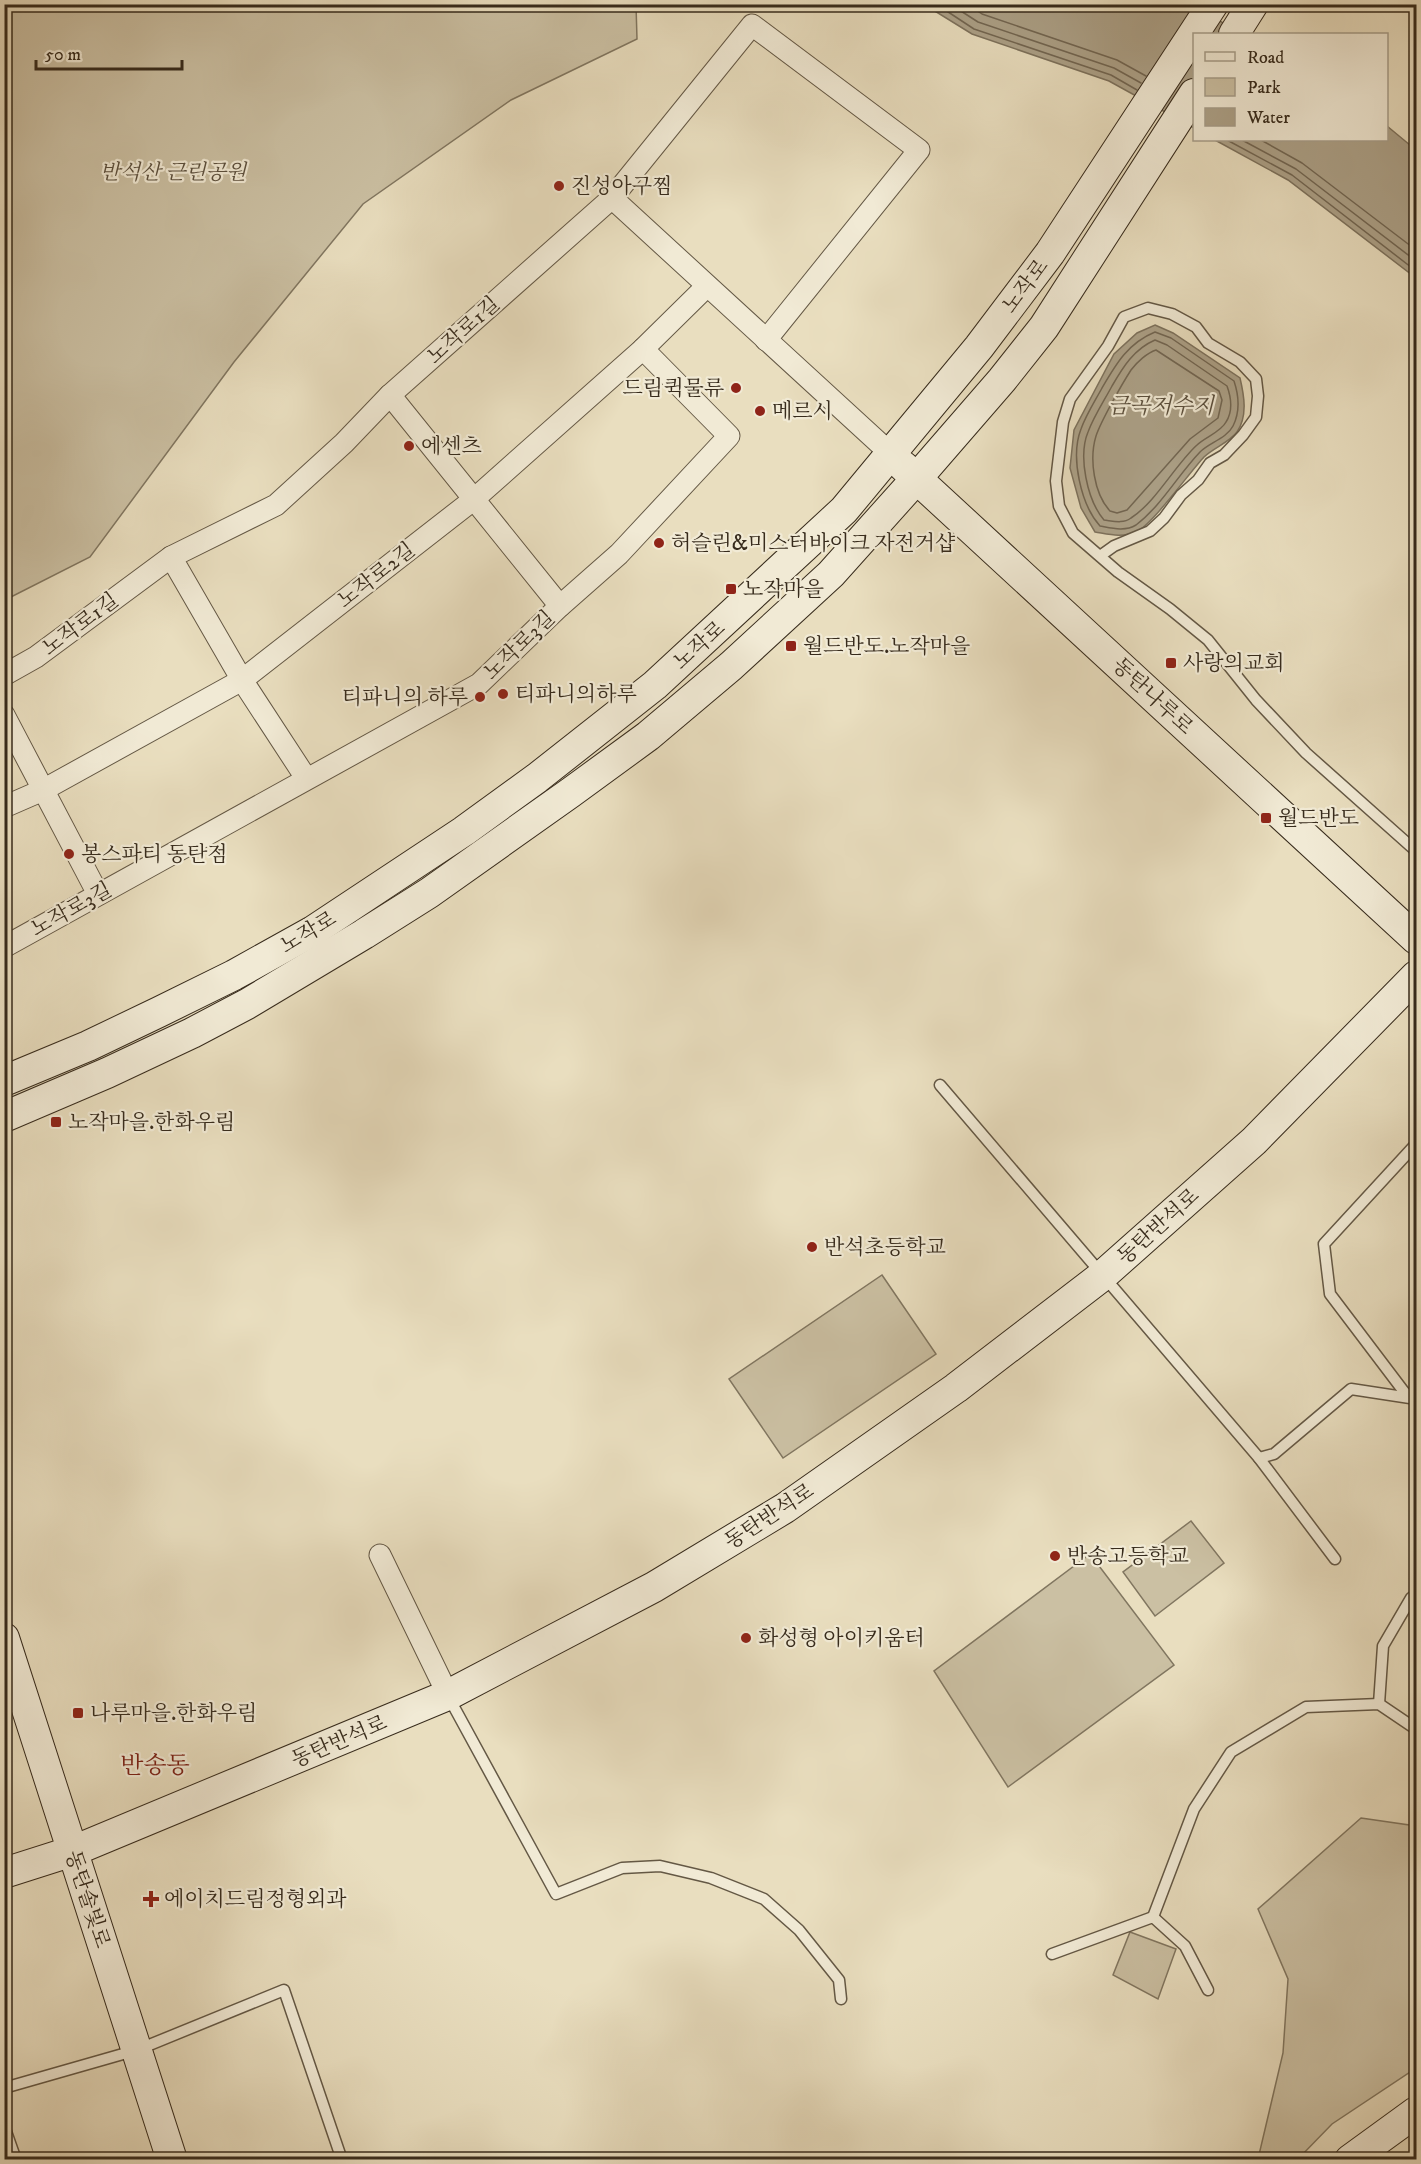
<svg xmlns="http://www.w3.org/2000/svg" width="1421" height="2164" viewBox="0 0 1421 2164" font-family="'IM FELL DW Pica','Noto Serif KR',serif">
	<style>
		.green { fill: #cbc0a3; stroke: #817660; stroke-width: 1.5 }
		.water { fill: #aca188; stroke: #7d725d; stroke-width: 1.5 }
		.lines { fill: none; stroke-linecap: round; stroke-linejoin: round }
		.shore { stroke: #726652; stroke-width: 1.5 }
		.lane-casing { stroke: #645845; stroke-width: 13 }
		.street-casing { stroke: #645845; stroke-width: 23 }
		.secondary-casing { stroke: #372b1c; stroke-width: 32 }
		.lane { stroke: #f1ead5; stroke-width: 10 }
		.street { stroke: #f1ead5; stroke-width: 21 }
		.secondary { stroke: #f1ead5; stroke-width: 30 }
		.poi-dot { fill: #8f2418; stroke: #f1ead5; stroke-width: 2 }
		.labels { text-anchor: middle; stroke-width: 4.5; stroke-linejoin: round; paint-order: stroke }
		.park-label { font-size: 21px; font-style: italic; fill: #5c503e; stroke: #f1ead5 }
		.poi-label { font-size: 21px; fill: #372b1c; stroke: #f1ead5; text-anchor: start }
		.street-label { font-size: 21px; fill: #372b1c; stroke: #f1ead5 }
		.water-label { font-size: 22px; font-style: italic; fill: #5a4e3c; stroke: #f1ead5 }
		.quarter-label { font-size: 24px; fill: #7a1f14; stroke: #f1ead5 }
	</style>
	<rect width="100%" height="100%" fill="#e9debf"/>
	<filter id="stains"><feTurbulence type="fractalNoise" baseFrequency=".00333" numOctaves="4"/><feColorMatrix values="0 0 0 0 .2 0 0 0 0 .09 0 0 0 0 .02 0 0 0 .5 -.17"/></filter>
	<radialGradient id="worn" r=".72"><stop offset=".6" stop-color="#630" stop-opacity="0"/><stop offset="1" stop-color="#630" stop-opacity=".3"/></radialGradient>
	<g class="green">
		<polygon points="5,4 636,5 637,39 511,100 363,204 234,362 90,557 5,600"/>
		<polygon points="882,1275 936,1354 783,1458 729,1379"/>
		<polygon points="1191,1521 1224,1563 1155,1616 1123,1572"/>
		<polygon points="1090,1554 1174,1665 1008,1787 934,1671"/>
		<polygon points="1361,1818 1416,1826 1416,2068 1332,2124 1298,2159 1258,2159 1283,2053 1288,1979 1258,1909"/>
		<polygon points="1130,1932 1176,1949 1158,1999 1113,1975"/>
	</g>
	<g class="water">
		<polygon points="925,5 1194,5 1241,34 1194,34 1194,128 1109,81 972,34"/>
		<polygon points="1387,126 1416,150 1416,278 1288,180 1215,140 1386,140"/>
		<path d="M1155,325l18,8 67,45c4,17 8,38 -3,54 -7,10 -24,16 -33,25 -15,16 -52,68 -68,75 -14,6 -28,2 -41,0l-14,-24 -11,-40 4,-38 40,-76 23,-21z"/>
	</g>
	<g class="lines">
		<g class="shore">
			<polyline points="936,4 974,29 1111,75 1137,90"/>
			<polyline points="950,4 978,22 1114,68 1141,83"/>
			<polyline points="967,4 982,14 1117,60 1146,76"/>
			<polyline points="1227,140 1292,175 1416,271"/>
			<polyline points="1242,140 1296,169 1416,261"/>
			<polyline points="1261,140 1302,163 1416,250"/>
			<path d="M1155,332l16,6 63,43c5,15 6,31 -1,45 -6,12 -24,17 -33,26 -22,23 -39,54 -64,73 -11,7 -25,3 -36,1 -19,-21 -30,-69 -19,-97 5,-14 14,-28 21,-41 14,-24 26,-45 53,-56z"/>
			<path d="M1155,340l12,5 60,41c4,11 6,25 -1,36 -5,10 -21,15 -29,23 -22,20 -41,57 -66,73 -8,6 -18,3 -27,2 -17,-20 -26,-64 -16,-88 6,-16 16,-31 24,-46 11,-19 22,-37 43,-46z"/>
			<path d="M1156,350l63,41 3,9 -4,18 -28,21 -63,71 -10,3 -7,-2c-16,-17 -21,-52 -14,-75 5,-15 26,-52 35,-66 6,-8 16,-17 25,-20z"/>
		</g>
		<defs>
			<g id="lane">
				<polyline points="1100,556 1114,546 1150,531 1164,518 1181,495 1198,480 1210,463 1224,455 1243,435 1256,417 1258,396 1256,379 1240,362 1208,343 1196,327 1172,314 1148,308 1124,317 1108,346 1070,399 1063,422 1056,481 1059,506 1073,533 1118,572 1170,609 1208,640 1256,700 1306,753 1416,851"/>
				<polyline points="940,1085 1259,1458 1335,1559"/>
				<polyline points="1416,1144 1324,1244 1330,1294 1408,1397 1416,1389"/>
				<polyline points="1259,1458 1274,1454 1351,1389 1410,1398"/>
				<polyline points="448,1696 556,1894 622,1868 660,1866 711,1878 764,1899 799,1930 839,1980 841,1999"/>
				<polyline points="1379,1704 1383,1646 1411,1598 1416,1594"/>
				<polyline points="1153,1917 1194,1809 1231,1752 1306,1707 1379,1704 1416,1729"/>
				<polyline points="1052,1954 1153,1917 1185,1946 1208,1990"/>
				<polyline points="4,2088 137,2050 284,1990 342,2160"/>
				<polyline points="4,2126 16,2160"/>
			</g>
			<g id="street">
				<polyline points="612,198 890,453"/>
				<polyline points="390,395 560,606"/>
				<polyline points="171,557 242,680 306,778"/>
				<polyline points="4,675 36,657 171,557 276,505 344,443 390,395 612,198 752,25 919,150 766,340"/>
				<polyline points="4,715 98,894"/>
				<polyline points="4,807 43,790 242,680 473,500 643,349 707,286"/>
				<polyline points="4,947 479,684 560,606 619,554 729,436 643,349"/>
				<polyline points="380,1555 448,1695"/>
			</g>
			<g id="secondary">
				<polyline points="1234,34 1253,4"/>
				<polyline points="903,466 1416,939"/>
				<polyline points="4,1081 88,1046 159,1012 234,975 313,931 464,831 537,778 655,685 844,510 979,347 1050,253 1213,4"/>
				<polyline points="4,1117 107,1073 192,1033 247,1004 364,934 429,893 570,793 648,736 731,666 831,574 917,478 1002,380 1044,327 1194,94"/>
				<polyline points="4,1638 172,2160"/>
				<polyline points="4,1873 73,1851 448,1695 654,1587 785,1508 956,1388 1102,1276 1254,1141 1416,976"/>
				<polyline points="1350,2160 1416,2112"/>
			</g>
		</defs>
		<use href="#lane" class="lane-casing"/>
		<use href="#street" class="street-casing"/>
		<use href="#secondary" class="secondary-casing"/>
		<use href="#lane" class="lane"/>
		<use href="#street" class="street"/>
		<use href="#secondary" class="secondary"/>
	</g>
	<g class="poi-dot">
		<circle cx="559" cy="186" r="6"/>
		<circle cx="736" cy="388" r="6"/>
		<circle cx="760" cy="411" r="6"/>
		<circle cx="409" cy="446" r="6"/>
		<circle cx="659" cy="543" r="6"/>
		<rect x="725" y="583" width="12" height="12" rx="3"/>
		<rect x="785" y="640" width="12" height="12" rx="3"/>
		<rect x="1165" y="657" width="12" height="12" rx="3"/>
		<circle cx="503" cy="694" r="6"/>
		<circle cx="480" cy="697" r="6"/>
		<rect x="1260" y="812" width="12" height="12" rx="3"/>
		<circle cx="69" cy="854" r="6"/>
		<rect x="50" y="1116" width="12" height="12" rx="3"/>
		<circle cx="812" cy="1247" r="6"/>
		<circle cx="1055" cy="1556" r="6"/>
		<circle cx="746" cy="1638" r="6"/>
		<rect x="72" y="1707" width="12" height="12" rx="3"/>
		<path d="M148 1890h6v6h6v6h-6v6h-6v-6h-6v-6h6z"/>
	</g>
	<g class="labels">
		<g class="park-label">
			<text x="173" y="179">반석산 근린공원</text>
		</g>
		<g class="poi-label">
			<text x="571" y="193">진성아구찜</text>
			<text x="724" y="395" text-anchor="end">드림퀵물류</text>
			<text x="772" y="418">메르시</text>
			<text x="421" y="453">에센츠</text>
			<text x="671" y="550">허슬린&amp;미스터바이크 자전거샵</text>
			<text x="743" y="596">노작마을</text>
			<text x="803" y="653">월드반도.노작마을</text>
			<text x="1183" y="670">사랑의교회</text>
			<text x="515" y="701">티파니의하루</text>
			<text x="468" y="704" text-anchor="end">티파니의 하루</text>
			<text x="1278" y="825">월드반도</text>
			<text x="81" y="861">봉스파티 동탄점</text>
			<text x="68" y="1129">노작마을.한화우림</text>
			<text x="824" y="1254">반석초등학교</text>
			<text x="1067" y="1563">반송고등학교</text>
			<text x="758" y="1645">화성형 아이키움터</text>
			<text x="90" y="1720">나루마을.한화우림</text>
			<text x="164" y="1906">에이치드림정형외과</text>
		</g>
		<g class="street-label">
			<text transform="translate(1025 286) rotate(-53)" y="7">노작로</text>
			<text transform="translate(463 330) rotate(-42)" y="7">노작로1길</text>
			<text transform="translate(376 575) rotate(-38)" y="7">노작로2길</text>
			<text transform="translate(80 624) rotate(-37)" y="7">노작로1길</text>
			<text transform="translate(519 645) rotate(-44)" y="7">노작로3길</text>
			<text transform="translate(699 645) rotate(-42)" y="7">노작로</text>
			<text transform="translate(1153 696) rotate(43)" y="7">동탄나루로</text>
			<text transform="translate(71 909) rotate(-29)" y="7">노작로3길</text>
			<text transform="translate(308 932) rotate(-31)" y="7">노작로</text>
			<text transform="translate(1158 1226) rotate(-42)" y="7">동탄반석로</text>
			<text transform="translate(769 1516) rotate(-33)" y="7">동탄반석로</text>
			<text transform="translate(339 1741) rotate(-23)" y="7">동탄반석로</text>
			<text transform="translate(88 1899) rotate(72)" y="7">동탄솔빛로</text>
		</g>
		<g class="water-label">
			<text x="1161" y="413">금곡저수지</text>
		</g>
		<g class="quarter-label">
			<text x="155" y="1773">반송동</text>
		</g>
	</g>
	<rect width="1421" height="2164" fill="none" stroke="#e9debf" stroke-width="24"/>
	<rect x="6" y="6" width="1409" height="2152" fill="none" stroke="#372b1c" stroke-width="3"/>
	<rect x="12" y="12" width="1397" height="2140" fill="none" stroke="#372b1c" stroke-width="1.5"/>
	<rect x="1193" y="33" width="195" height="108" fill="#f1ead5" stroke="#a79e8b" stroke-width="1.5"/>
	<rect x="1205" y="52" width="30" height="9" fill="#f1ead5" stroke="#a79e8b" stroke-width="1.5"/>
	<text x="1247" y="63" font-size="18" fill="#372b1c">Road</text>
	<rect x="1205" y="78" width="30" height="18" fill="#cbc0a3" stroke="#a79e8b" stroke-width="1.5"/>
	<text x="1247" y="93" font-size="18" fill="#372b1c">Park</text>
	<rect x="1205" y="108" width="30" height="18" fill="#aca188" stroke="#a79e8b" stroke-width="1.5"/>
	<text x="1247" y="123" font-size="18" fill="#372b1c">Water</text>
	<path d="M36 60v9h146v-9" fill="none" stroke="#372b1c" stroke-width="3"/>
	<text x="45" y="60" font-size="18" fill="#372b1c" stroke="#f1ead5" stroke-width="4.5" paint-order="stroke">50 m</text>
	<rect width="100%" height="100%" filter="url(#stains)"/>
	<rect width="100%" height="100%" fill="url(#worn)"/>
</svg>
